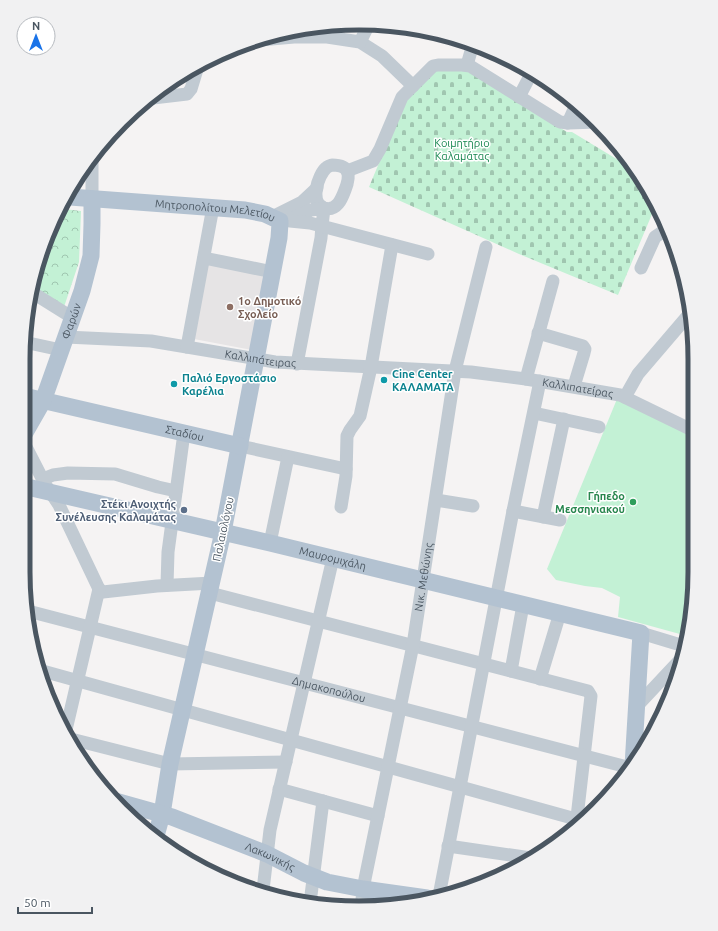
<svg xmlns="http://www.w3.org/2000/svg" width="718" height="931" viewBox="0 0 718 931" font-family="Ubuntu,sans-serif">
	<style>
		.education { fill: #e6e4e5 }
		.grass { fill: #c3f1d5 }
		.cemetery { fill: url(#cemetery-stones) }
		.park { fill: url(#park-crowns) }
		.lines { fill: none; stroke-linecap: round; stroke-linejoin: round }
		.minor { stroke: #c1cad2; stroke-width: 13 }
		.major { stroke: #b3c2d1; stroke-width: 17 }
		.education-dot { fill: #8d6e63; stroke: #fff; stroke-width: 1.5 }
		.culture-dot { fill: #0f9aa8; stroke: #fff; stroke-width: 1.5 }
		.leisure-dot { fill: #2e9e5b; stroke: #fff; stroke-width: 1.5 }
		.service-dot { fill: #5c6f8a; stroke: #fff; stroke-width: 1.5 }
		.labels { text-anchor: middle; stroke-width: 3; stroke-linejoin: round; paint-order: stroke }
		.park-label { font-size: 11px; fill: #17864f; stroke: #fff }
		.street-label { font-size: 11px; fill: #4a5661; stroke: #fff }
		.education-label { font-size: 11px; font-weight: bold; fill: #785e54; stroke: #fff; text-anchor: start }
		.culture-label { font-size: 11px; font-weight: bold; fill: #0d838f; stroke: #fff; text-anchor: start }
		.leisure-label { font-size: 11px; font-weight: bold; fill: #27864d; stroke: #fff; text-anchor: end }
		.service-label { font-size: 11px; font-weight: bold; fill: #4e5e75; stroke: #fff; text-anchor: end }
		.rim { fill: none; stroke: #4a5661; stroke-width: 5 }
	</style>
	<defs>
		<pattern id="cemetery-stones" width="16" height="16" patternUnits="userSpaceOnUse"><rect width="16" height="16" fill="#c3f1d5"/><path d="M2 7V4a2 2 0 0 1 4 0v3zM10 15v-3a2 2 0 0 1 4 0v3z" fill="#a0c6b0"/></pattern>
		<pattern id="park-crowns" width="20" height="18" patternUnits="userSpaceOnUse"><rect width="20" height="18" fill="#c3f1d5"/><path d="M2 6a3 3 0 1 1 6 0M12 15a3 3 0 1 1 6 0" fill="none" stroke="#a0c6b0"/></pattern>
	</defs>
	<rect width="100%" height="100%" fill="#f5f3f3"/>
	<polygon class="education" points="208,264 266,276 252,350 194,339"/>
	<g class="grass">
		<polygon points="617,399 692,435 692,616 687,636 618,617 620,597 602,588 585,586 556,580 547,569"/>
		<polygon points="670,698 670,700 645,746 646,733 648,727"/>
	</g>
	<polygon class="cemetery" points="434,70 470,71 567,132 572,132 638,172 655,207 618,295 519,254 369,187 406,98"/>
	<polygon class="park" points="64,209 81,211 79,262 64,307 33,289 41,251"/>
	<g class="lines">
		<g class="minor">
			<polyline points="260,40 294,37 327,37 360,42 382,56 413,86"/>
			<polyline points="360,42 369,24"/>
			<polyline points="467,65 473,44"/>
			<polyline points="519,97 532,72"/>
			<polyline points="153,98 187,94 191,89 198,66"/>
			<polyline points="568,123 576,105"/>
			<path d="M332,165c18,0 19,10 13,25 -3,8 -8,22 -21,18 -15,-5 -6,-33 2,-40 1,-1 5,-3 6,-3z"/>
			<polyline points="347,171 373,161 380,149 402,97 433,66 438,65 462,65 470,66 560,122 568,123 597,122"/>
			<polyline points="92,199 92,155"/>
			<polyline points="272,217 302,202 317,188"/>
			<polyline points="286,221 311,210 324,208 322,226 321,238 297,364"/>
			<polyline points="290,221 310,223 428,254"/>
			<polyline points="204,258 273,272"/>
			<polyline points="641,268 655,237 661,233 670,235"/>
			<polyline points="33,293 73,318"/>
			<polyline points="538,333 583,346 585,349 584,353 574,386"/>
			<path id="s1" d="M66,337l85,4 124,21 196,10 55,7 94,16 72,35"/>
			<polyline points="24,342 61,350"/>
			<polyline points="187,347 213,207"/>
			<polyline points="526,379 553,281"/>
			<polyline points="625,397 638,374 691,312"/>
			<polyline points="534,413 599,427"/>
			<polyline points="23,441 45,484 59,505 99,589"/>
			<polyline points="240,446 346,469"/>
			<polyline points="43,479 53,475 68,473 115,474 158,487 176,491"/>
			<polyline points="436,500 473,506"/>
			<polyline points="341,507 346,476 347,436 350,430 360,416 371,367 392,245"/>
			<polyline points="513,511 560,520"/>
			<polyline points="543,517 564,419"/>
			<polyline points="270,543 288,457"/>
			<polyline points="167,585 168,552 184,433"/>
			<polyline points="99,589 103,592 157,586 212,583"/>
			<polyline points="210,593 588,691 591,696 576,826"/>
			<path id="s2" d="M28,611l603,157"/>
			<polyline points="641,633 684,646"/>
			<polyline points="39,670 583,821"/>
			<polyline points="511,671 523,605"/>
			<polyline points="540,679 560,613"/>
			<polyline points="636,707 680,660"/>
			<polyline points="65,734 99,589"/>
			<polyline points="67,738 170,764 286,762"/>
			<polyline points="279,789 378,816"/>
			<polyline points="448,846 531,858"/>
			<polyline points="263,890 270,830 333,558"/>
			<polyline points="439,896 513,511 540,381"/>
			<polyline points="310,903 323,801"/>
			<path id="s3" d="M361,906l4,-27 48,-234 42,-274 31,-124"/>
		</g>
		<g class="major">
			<path id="s4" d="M70,197l175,13 20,4 15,7v2l-1,15 -56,294 -53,232 -8,50 -6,22"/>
			<path id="s5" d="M24,396l216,50"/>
			<path id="s6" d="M23,436l20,-35 39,-110 9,-35 1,-32v-25"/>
			<path id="s7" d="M23,486l247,57 371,90 -8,133"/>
			<path id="s8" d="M115,801l57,16 95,37 37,19 23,9 36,7 64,9"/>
		</g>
	</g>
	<circle class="education-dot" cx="230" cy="307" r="4"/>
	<g class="culture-dot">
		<circle cx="384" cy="380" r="4"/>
		<circle cx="174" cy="384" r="4"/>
	</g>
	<circle class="leisure-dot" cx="633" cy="502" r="4"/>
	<circle class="service-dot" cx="184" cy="510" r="4"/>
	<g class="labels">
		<g class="park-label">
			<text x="462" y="147">Κοιμητήριο<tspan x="462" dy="13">Καλαμάτας</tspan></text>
		</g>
		<g class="street-label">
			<text dy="4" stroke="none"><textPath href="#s4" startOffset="146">Μητροπολίτου Μελετίου</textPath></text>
			<text dy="4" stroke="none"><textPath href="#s6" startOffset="125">Φαρών</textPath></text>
			<text dy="4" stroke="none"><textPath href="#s1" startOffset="196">Καλλιπάτειρας</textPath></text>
			<text dy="4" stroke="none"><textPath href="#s1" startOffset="515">Καλλιπατείρας</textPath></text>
			<text dy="4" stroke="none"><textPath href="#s5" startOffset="165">Σταδίου</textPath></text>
			<text transform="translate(223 529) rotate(-78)" y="4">Παλαιολόγου</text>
			<text dy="4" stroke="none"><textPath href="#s7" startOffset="318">Μαυρομιχάλη</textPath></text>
			<text dy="4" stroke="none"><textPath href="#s3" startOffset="335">Νικ. Μεθώνης</textPath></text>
			<text dy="4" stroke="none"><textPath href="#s2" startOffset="311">Δημακοπούλου</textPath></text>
			<text dy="4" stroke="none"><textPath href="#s8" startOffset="165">Λακωνικής</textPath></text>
		</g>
		<g class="education-label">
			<text x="238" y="305">1o Δημοτικό<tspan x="238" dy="13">Σχολείο</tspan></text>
		</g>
		<g class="culture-label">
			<text x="392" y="378">Cine Center<tspan x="392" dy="13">ΚΑΛΑΜΑΤΑ</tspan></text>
			<text x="182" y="382">Παλιό Εργοστάσιο<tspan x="182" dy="13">Καρέλια</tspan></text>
		</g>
		<g class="leisure-label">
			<text x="625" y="500">Γήπεδο<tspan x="625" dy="13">Μεσσηνιακού</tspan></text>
		</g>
		<g class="service-label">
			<text x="176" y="508">Στέκι Ανοιχτής<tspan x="176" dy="13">Συνέλευσης Καλαμάτας</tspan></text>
		</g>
	</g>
	<path d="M0 0H718V931H0ZM359 30H359A329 329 0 0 1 688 359V572A329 329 0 0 1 359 901H359A329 329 0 0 1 30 572V359A329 329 0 0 1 359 30Z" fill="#f1f1f2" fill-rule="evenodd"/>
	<path class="rim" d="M359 30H359A329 329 0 0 1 688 359V572A329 329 0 0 1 359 901H359A329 329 0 0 1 30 572V359A329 329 0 0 1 359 30Z"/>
	<g transform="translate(36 36)"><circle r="19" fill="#ffffff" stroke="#b7bbc0"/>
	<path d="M0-3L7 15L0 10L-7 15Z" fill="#1a73e8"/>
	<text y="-6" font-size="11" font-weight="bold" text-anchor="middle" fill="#4a5661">N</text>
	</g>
	<path d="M18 907v6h74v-6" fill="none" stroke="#4a5661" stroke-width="2"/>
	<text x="24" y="907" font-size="12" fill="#4a5661" stroke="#ffffff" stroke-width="3" paint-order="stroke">50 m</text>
</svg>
